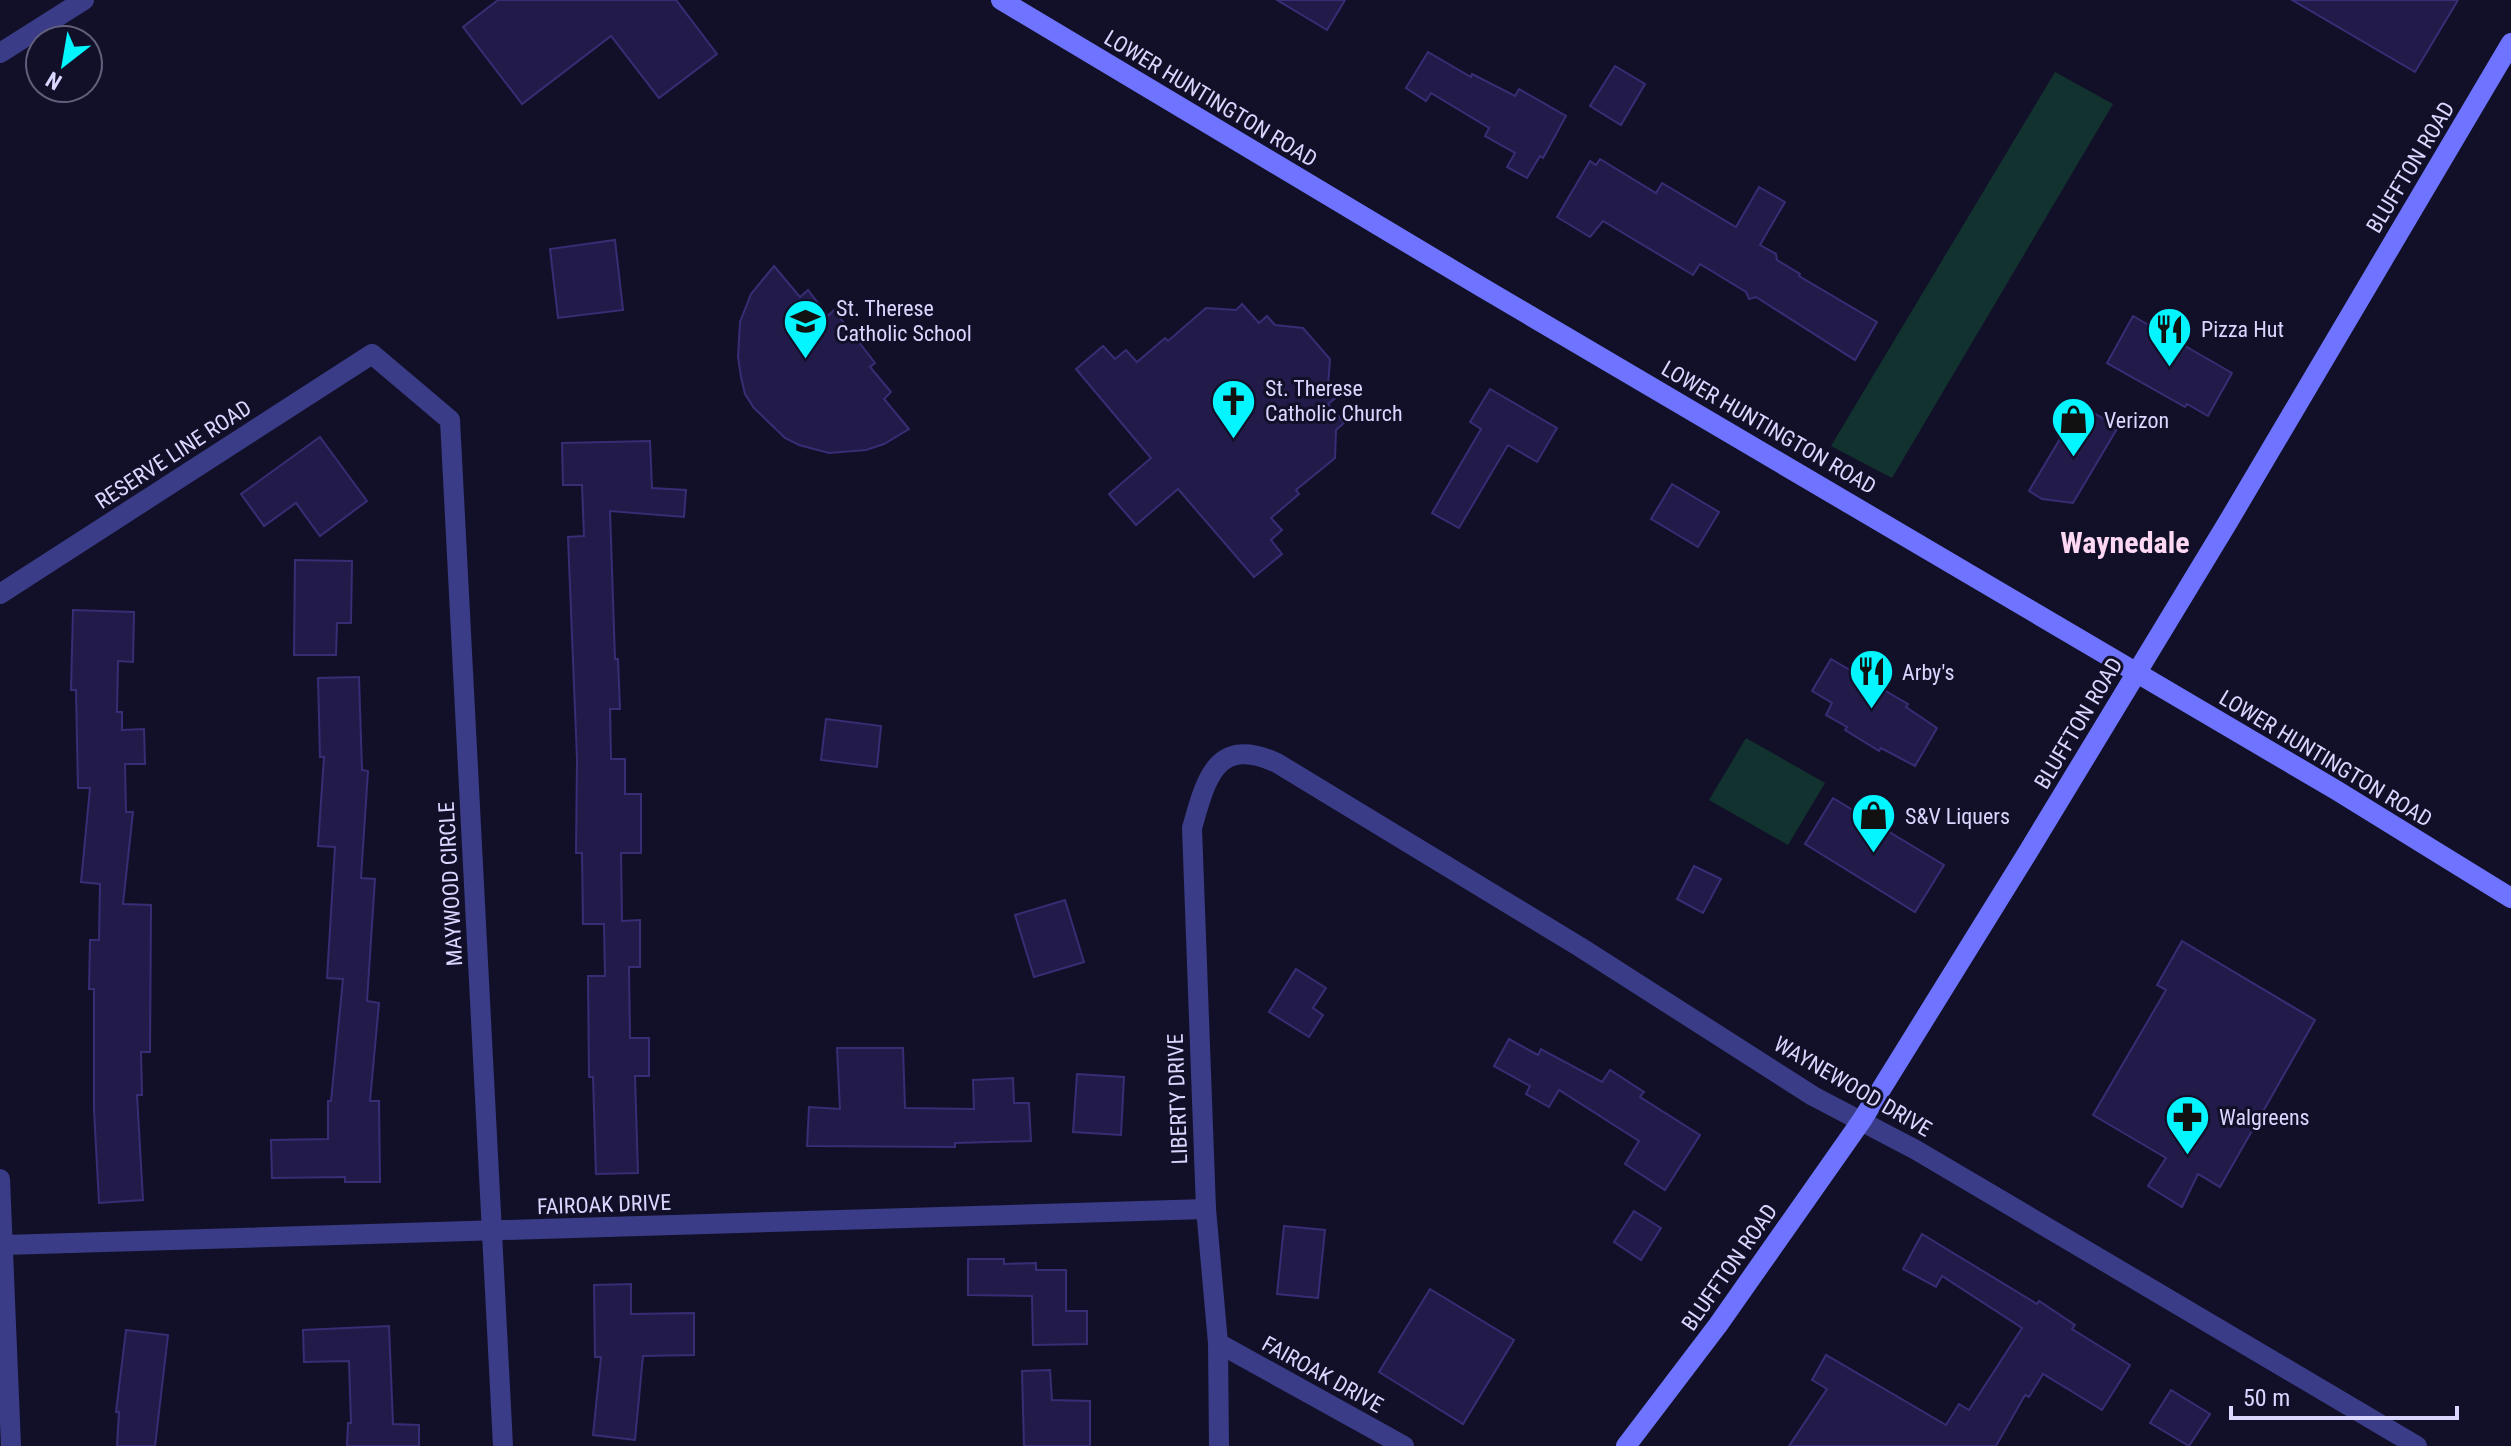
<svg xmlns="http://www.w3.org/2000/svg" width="2511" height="1446" viewBox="0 0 2511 1446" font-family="'Roboto Condensed',sans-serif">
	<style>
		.green { fill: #12322f }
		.building { fill: #221b49; stroke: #372d75; stroke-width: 2 }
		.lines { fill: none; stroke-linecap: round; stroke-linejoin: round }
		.minor { stroke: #3a3c87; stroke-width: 20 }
		.secondary { stroke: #6e74ff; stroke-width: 20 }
		.labels { text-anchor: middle; stroke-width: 6; stroke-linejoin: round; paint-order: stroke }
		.street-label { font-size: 22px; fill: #d9d7ff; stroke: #121028 }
		.poi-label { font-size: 22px; fill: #d9d7ff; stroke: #121028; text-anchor: start }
		.district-label { font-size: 30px; font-weight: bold; fill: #ffd9f4; stroke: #121028 }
	</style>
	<rect width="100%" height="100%" fill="#121028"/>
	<g class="green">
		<polygon points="2055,72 2113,104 1892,478 1831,446"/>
		<polygon points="1746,738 1825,783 1788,845 1709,800"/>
	</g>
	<g class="building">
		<polygon points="498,0 676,0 717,54 659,98 611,36 522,104 463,27"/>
		<polygon points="1277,0 1345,0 1327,30"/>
		<polygon points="2292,0 2458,0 2415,72"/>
		<polygon points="1428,52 1471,77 1472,74 1515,96 1519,89 1566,116 1543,158 1540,156 1527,178 1507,167 1515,153 1485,136 1489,128 1431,93 1426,101 1406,88"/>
		<polygon points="1615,66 1645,84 1621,125 1590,106"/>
		<polygon points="1600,159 1656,193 1662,183 1736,227 1759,187 1785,202 1760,245 1776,254 1777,260 1800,274 1799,276 1877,322 1855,360 1756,297 1749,299 1746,292 1700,264 1693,275 1603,221 1590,237 1557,217 1590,161 1596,165"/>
		<polygon points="615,240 623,310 558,318 550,249"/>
		<polygon points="774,266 800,297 808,290 828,316 834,310 875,363 870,367 891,392 884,399 909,429 884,444 866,450 829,453 799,445 785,438 754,408 745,394 741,377 738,357 740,322 751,294"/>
		<polygon points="1242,304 1259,323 1267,316 1275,325 1303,328 1330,359 1328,386 1337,397 1328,404 1344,423 1336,430 1335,458 1296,490 1299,494 1271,518 1282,530 1271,540 1282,554 1254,577 1178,489 1136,525 1109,494 1151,458 1076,369 1103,346 1115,359 1126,350 1137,362 1165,338 1168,341 1206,308 1236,310"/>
		<polygon points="2133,316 2232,373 2208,416 2187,404 2185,407 2107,363"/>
		<polygon points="1490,389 1557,428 1537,462 1508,445 1459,528 1432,513 1481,429 1470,422"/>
		<polygon points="2080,405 2118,427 2073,503 2042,499 2029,491"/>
		<polygon points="320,437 367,501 320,536 296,503 264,526 241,494"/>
		<polygon points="650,441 652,488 686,490 684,517 610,511 615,659 618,659 620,709 610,709 611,759 625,759 625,794 641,794 641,853 621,853 622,921 640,920 640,967 629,967 630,1038 649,1038 649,1076 635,1076 638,1173 596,1174 593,1077 589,1077 588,976 605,976 604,924 583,924 582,853 576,853 577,759 568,537 584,536 582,485 563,485 562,443"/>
		<polygon points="1672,484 1719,512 1698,547 1651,519"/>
		<polygon points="295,560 352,561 351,623 337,623 336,655 294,655"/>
		<polygon points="73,610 134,612 133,662 118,661 117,712 122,712 122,730 144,729 145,764 125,764 126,812 133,812 123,904 151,905 150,1052 141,1052 142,1095 137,1095 143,1200 99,1203 94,1110 94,989 89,989 90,940 99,940 100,884 81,882 90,788 78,788 76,690 71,690"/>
		<polygon points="1831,659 1908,704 1906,707 1937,728 1915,766 1881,748 1879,751 1845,730 1847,727 1826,715 1832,703 1812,691"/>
		<polygon points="359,677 362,770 368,771 361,878 375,879 367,1001 379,1003 370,1101 379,1101 380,1182 345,1182 345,1177 272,1178 271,1140 328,1139 328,1101 331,1101 343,979 327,978 335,847 318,846 324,757 320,757 318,678"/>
		<polygon points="826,719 881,726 877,767 821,760"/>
		<polygon points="1833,798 1944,865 1915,912 1805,844"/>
		<polygon points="1694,866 1721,879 1703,913 1677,899"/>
		<polygon points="1065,900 1084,962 1034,977 1015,915"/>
		<polygon points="2182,941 2315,1020 2220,1187 2198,1174 2182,1207 2148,1186 2166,1158 2093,1115 2166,990 2157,985"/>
		<polygon points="1296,969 1326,988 1313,1008 1323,1015 1309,1037 1269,1012"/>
		<polygon points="1509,1039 1538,1055 1541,1049 1602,1082 1610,1070 1644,1092 1640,1097 1700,1135 1665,1190 1625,1164 1639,1141 1559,1090 1549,1107 1526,1094 1530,1086 1494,1066"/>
		<polygon points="837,1048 903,1048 905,1108 974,1109 973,1080 1013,1078 1014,1103 1029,1103 1031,1141 955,1143 955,1147 807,1146 809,1107 840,1109"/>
		<polygon points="1077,1074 1124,1077 1121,1135 1073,1132"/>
		<polygon points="1634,1211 1661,1228 1641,1260 1614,1242"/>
		<polygon points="1284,1226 1325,1230 1318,1298 1277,1294"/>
		<polygon points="1922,1234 2037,1304 2039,1301 2075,1325 2072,1329 2130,1365 2102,1410 2043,1374 2029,1397 2025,1395 1996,1446 1789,1446 1827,1389 1812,1380 1826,1355 1946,1425 1959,1404 1969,1410 2022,1328 1942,1276 1936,1287 1903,1269"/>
		<polygon points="968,1259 1004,1259 1004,1264 1036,1263 1036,1270 1066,1270 1066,1311 1087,1311 1087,1344 1033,1345 1032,1296 968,1295"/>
		<polygon points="631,1284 631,1314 694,1313 694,1355 643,1356 635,1440 593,1435 601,1357 595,1357 594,1285"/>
		<polygon points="1430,1289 1514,1340 1463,1424 1379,1372"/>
		<polygon points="389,1326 393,1424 419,1425 419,1446 347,1446 348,1423 351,1423 349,1361 304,1362 303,1330"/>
		<polygon points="126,1330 168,1335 155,1446 117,1446 119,1412 116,1412"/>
		<polygon points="1050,1370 1052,1400 1090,1401 1090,1446 1024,1446 1022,1371"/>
		<polygon points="2171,1390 2210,1414 2189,1446 2150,1423"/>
	</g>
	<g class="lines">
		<g class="minor">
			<polyline points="0,53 84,0"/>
			<polyline points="0,594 372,354 450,420 503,1446"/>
			<polyline points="0,1179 11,1446"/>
			<polyline points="4,1245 1206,1209"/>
			<polyline points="1218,1343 1404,1446"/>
			<path d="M1219,1446l-1,-103 -12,-134 -14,-381c14,-49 24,-93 85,-65l303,184 233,149 103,54 501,296"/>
		</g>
		<g class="secondary">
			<polyline points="1001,0 1478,285 2336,790 2511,898"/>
			<polyline points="1626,1446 1718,1325 1862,1120 2028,852 2228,522 2511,43"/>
		</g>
	</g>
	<defs>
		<symbol id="school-pin" viewBox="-11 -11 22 30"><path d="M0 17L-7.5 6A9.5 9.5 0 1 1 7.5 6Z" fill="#03f6ff" stroke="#121028"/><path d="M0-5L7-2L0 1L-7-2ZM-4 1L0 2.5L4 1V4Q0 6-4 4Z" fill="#111"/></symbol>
		<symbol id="restaurant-pin" viewBox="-11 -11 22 30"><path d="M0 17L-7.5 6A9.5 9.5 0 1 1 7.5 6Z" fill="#03f6ff" stroke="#121028"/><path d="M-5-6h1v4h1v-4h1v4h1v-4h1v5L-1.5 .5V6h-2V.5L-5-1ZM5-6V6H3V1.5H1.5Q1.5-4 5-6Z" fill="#111"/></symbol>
		<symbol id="church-pin" viewBox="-11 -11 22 30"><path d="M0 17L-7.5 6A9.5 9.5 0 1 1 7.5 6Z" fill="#03f6ff" stroke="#121028"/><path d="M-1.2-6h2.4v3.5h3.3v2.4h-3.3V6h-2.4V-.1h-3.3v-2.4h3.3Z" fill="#111"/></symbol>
		<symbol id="shop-pin" viewBox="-11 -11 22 30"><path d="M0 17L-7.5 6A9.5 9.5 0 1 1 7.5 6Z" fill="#03f6ff" stroke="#121028"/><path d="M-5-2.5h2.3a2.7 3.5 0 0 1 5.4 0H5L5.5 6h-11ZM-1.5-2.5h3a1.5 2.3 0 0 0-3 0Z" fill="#111"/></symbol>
		<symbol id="pharmacy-pin" viewBox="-11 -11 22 30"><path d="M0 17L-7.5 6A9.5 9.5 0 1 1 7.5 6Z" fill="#03f6ff" stroke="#121028"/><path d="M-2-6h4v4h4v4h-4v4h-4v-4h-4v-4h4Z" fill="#111"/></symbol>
	</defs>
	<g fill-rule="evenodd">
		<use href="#school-pin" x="780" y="296" width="51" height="69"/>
		<use href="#restaurant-pin" x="2144" y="304" width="51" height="69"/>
		<use href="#church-pin" x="1208" y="376" width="51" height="69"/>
		<use href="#shop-pin" x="2048" y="394" width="51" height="69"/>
		<use href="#restaurant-pin" x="1846" y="646" width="51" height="69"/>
		<use href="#shop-pin" x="1848" y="790" width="51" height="69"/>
		<use href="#pharmacy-pin" x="2162" y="1092" width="51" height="69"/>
	</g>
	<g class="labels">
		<g class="street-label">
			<text transform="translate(1211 98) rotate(31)" y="8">LOWER HUNTINGTON ROAD</text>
			<text transform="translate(2410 167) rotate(-59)" y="8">BLUFFTON ROAD</text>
			<text transform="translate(1769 427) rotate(30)" y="8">LOWER HUNTINGTON ROAD</text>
			<text transform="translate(173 454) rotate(-33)" y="8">RESERVE LINE ROAD</text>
			<text transform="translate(2078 723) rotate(-59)" y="8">BLUFFTON ROAD</text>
			<text transform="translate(2326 758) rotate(31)" y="8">LOWER HUNTINGTON ROAD</text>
			<text transform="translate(450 884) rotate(-93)" y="8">MAYWOOD CIRCLE</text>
			<text transform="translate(1853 1086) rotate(30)" y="8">WAYNEWOOD DRIVE</text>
			<text transform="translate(1177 1099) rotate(-92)" y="8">LIBERTY DRIVE</text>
			<text transform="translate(604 1204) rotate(-2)" y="8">FAIROAK DRIVE</text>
			<text transform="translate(1729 1267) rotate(-55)" y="8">BLUFFTON ROAD</text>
			<text transform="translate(1323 1374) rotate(29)" y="8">FAIROAK DRIVE</text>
		</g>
		<g class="poi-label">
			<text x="836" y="316">St. Therese<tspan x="836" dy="25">Catholic School</tspan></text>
			<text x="2201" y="337">Pizza Hut</text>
			<text x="1265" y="396">St. Therese<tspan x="1265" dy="25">Catholic Church</tspan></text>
			<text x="2104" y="428">Verizon</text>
			<text x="1902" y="680">Arby's</text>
			<text x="1905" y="824">S&amp;V Liquers</text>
			<text x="2219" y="1125">Walgreens</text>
		</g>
		<g class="district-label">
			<text x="2125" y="553">Waynedale</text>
		</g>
	</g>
	<g transform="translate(64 64) rotate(211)"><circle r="38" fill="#121028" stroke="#62607e" stroke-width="2"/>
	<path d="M0-6L14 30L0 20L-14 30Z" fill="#03f6ff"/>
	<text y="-12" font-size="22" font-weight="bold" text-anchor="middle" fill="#d9d7ff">N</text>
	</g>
	<path d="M2231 1406v12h226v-12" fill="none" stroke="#d9d7ff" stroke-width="4"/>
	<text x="2243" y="1406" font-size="24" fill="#d9d7ff" stroke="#121028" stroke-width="6" paint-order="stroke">50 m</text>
</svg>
